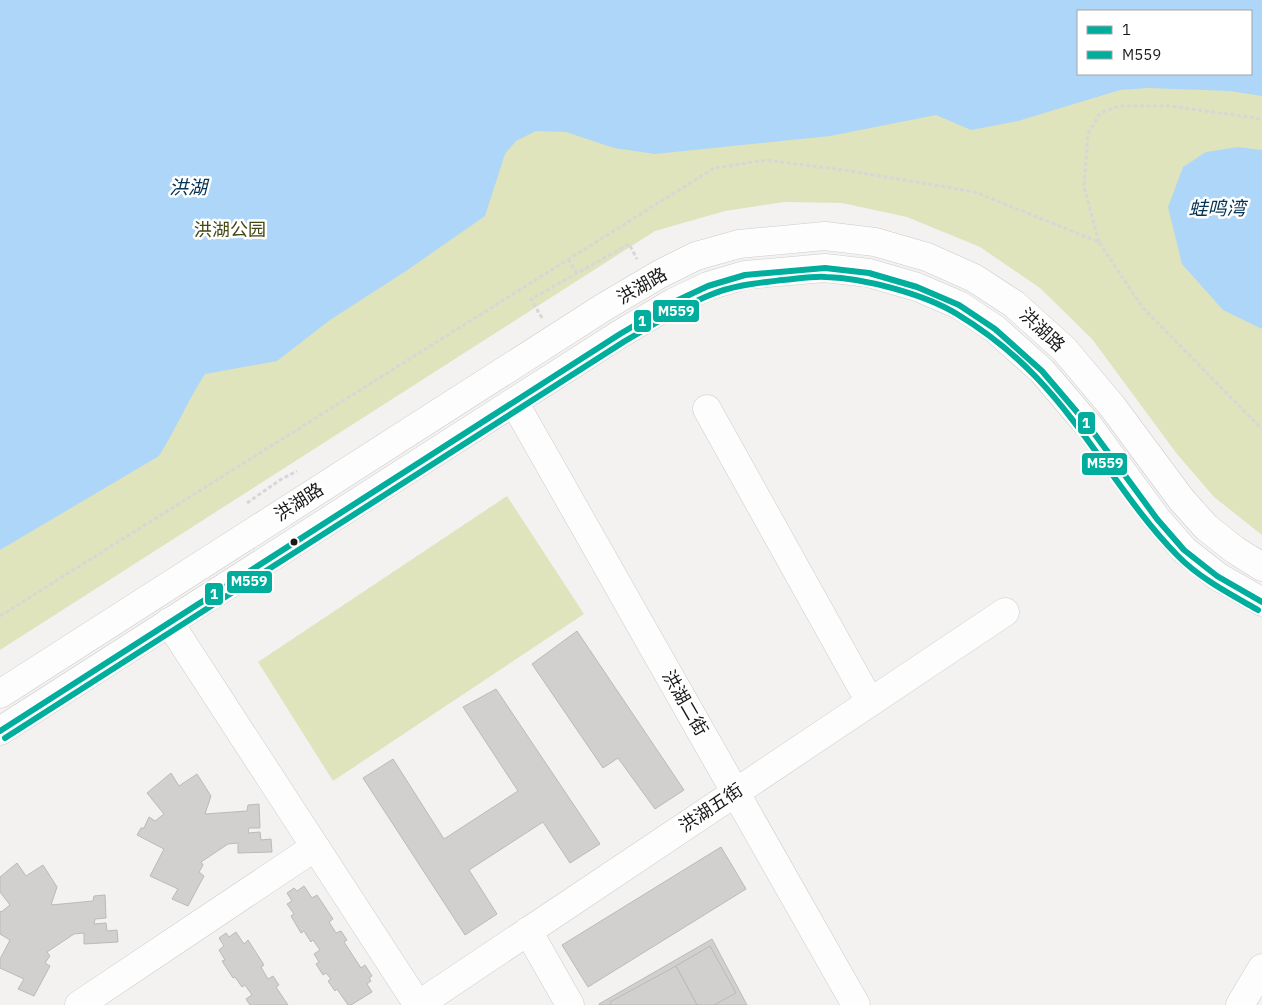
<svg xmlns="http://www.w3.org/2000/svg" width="1262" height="1005" viewBox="0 0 1262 1005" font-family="'IBM Plex Sans','Noto Sans SC',sans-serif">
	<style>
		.green { fill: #e0e4bd; fill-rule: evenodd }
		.water { fill: #add6f9; fill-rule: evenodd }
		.building { fill: #d1d0cf; stroke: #babab9 }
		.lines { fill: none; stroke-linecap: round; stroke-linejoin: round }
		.street-casing { stroke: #ccccca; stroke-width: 29 }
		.secondary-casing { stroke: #ccccca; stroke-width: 29 }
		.path { stroke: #d7d7d6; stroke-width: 3; stroke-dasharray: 4 2.5; stroke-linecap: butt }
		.street { stroke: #fdfdfd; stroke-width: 28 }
		.secondary { stroke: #fdfdfd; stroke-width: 28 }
		.bus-1-casing { stroke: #fff; stroke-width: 10 }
		.bus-2-casing { stroke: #fff; stroke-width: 10 }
		.bus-1 { stroke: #01ad9c; stroke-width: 6 }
		.bus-2 { stroke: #01ad9c; stroke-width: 6 }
		.bus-dot { fill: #1a1a19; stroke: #fff; stroke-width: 2 }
		.labels { text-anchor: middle; stroke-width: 5; stroke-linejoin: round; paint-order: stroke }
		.park-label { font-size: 18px; fill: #454912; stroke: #fff }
		.street-label { font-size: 18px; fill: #1a1a19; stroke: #fff }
		.water-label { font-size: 19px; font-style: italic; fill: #043353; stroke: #fff }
		.line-badge { stroke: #fff; stroke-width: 2 }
		.badge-label { font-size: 14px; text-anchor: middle; font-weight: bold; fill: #fff }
	</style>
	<rect width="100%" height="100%" fill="#f3f2f1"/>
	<g class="green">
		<path d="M0,0h1262v535l-48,-38 -37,-43 -85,-115 -52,-51 -60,-41 -73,-30 -65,-14 -58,-1 -59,9 -70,20 -655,419zM1078,11h173v63h-173z"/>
		<polygon points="507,496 584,614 333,781 258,662"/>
	</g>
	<g class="water">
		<path d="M0,0h1262v96l-32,-5 -82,-3 -28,2 -102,31 -47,9 -35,-15 -106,21 -175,18 -41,-6 -48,-16 -30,-1 -20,10 -11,13 -20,62 -79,55 -76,49 -53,41 -72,13c-17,26 -29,55 -46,82l-159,94zM1078,11h173v63h-173z"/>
		<polygon points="1238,147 1262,150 1262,329 1223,310 1182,264 1168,207 1183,167 1206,152"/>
	</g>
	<g class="building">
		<polygon points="577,631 684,790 655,809 618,758 603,768 532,664"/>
		<polygon points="496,689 600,844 570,863 543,822 469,870 497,914 465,935 363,778 393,759 444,839 518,791 463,707"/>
		<polygon points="171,773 179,786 197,774 211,796 205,814 247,811 248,805 259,804 260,828 249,828 248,833 260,832 261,840 271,839 272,852 238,853 238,843 228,844 201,862 203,865 199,872 204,876 188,906 172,899 178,889 150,876 164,849 137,835 141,828 144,828 149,817 155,821 164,814 147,793"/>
		<polygon points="721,847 746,889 588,987 562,945"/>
		<polygon points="17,863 26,876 43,865 57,887 51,905 93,901 94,896 105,895 106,918 95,919 94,924 106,923 107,931 117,930 118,942 84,944 84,933 74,934 47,952 50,956 45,963 50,966 34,996 18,989 24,979 0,968 0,959 10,940 0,934 0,911 1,912 10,905 0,892 0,877"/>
		<polygon points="304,886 312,898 317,895 333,919 329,922 336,933 341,931 347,940 344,942 361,968 365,965 372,976 369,978 371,981 367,984 372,992 351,1005 348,1005 337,989 335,991 328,981 331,979 326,973 323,975 316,964 319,962 314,954 320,950 313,940 311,942 304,931 301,933 291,916 294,914 287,904 292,901 287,893 294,888 297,891"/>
		<polygon points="236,932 244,944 248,940 264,965 261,967 268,979 273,976 279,985 276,987 288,1005 250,1005 246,999 252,995 245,985 242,987 235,977 233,978 222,961 225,960 219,950 224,946 219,938 226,933 229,937"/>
		<polygon points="712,939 747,1005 599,1005 599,1004"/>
		<polygon points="710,946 736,993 714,1005 697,1005 676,966"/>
		<polygon points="676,966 697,1005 611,1005 610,1002"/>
	</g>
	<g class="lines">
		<defs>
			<g id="street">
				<polyline points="707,409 870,702"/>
				<polyline points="169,622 418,1005"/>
				<polyline points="528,931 570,1005"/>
				<polyline points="79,1005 315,847"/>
				<polyline points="418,1005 1005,612"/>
				<polyline points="1240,1005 1262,968"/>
			</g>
			<g id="secondary">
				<polyline points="514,402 856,1005"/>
				<polyline points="0,694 604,307 660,274 696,256 739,244 825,236 875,242 927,257 974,278 1014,304 1064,349 1112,406 1181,499 1206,527 1235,550 1262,567"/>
				<polyline points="0,731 620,334 674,302 708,286 745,275 825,268 869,273 917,287 959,305 995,329 1042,371 1088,425 1157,519 1184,550 1217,576 1262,602"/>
			</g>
		</defs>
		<use href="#street" class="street-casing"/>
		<use href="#secondary" class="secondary-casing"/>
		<g class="path">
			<polyline points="1099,242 1084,187 1088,134 1100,113 1120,106 1170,106 1262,119"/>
			<polyline points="568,259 576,272"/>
			<polyline points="542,318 531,299 629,244 637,259"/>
			<polyline points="247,503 280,480 297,471"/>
			<polyline points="0,616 714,168 767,160 850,171 975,192 1099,242 1143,308 1262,429"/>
		</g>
		<use href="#street" class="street"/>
		<use href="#secondary" class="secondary"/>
		<defs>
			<polyline id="bus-1" points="0,731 620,334 674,302 708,286 745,275 825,268 869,273 917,287 959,305 995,329 1042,371 1088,425 1157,519 1184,550 1217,576 1262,602"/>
			<path id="bus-2" d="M5,738l620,-397c28,-16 55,-34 85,-46 24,-10 48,-12 73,-15 14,-1 29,-4 43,-3 38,1 98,17 131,37 28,17 56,39 79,63 53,55 88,124 141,178 22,23 53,39 81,55"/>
		</defs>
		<use href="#bus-1" class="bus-1-casing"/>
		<use href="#bus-2" class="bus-2-casing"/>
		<use href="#bus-1" class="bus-1"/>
		<use href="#bus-2" class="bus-2"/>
	</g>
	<circle class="bus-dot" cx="294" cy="542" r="4.5"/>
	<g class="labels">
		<g class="park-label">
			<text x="230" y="236">洪湖公园</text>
		</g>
		<g class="street-label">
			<text transform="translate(642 286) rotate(-30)" y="6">洪湖路</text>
			<text transform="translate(1042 330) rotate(43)" y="6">洪湖路</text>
			<text transform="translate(299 502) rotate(-33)" y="6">洪湖路</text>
			<text transform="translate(685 703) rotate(60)" y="6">洪湖二街</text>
			<text transform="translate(711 808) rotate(-34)" y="6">洪湖五街</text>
		</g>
		<g class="water-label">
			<text x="188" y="194">洪湖</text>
			<text x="1217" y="215">蛙鸣湾</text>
		</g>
	</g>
	<g class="line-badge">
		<rect x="652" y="299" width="48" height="24" rx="5" fill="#01ad9c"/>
		<rect x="633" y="309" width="19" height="24" rx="5" fill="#01ad9c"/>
		<rect x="1077" y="411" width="19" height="24" rx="5" fill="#01ad9c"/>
		<rect x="1081" y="452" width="47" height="24" rx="5" fill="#01ad9c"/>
		<rect x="226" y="570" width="47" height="24" rx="5" fill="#01ad9c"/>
		<rect x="204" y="582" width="20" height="24" rx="5" fill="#01ad9c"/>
	</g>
	<g class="badge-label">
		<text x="676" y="316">M559</text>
		<text x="642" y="326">1</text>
		<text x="1086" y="428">1</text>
		<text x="1105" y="468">M559</text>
		<text x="249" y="586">M559</text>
		<text x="214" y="599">1</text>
	</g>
	<rect x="1077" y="10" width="175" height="65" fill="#ffffff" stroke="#a3a3a3"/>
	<rect x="1087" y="26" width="25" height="8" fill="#01ad9c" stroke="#a3a3a3"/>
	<text x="1122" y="35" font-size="15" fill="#1a1a19">1</text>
	<rect x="1087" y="51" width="25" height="8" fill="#01ad9c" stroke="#a3a3a3"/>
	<text x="1122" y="60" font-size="15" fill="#1a1a19">M559</text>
</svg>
